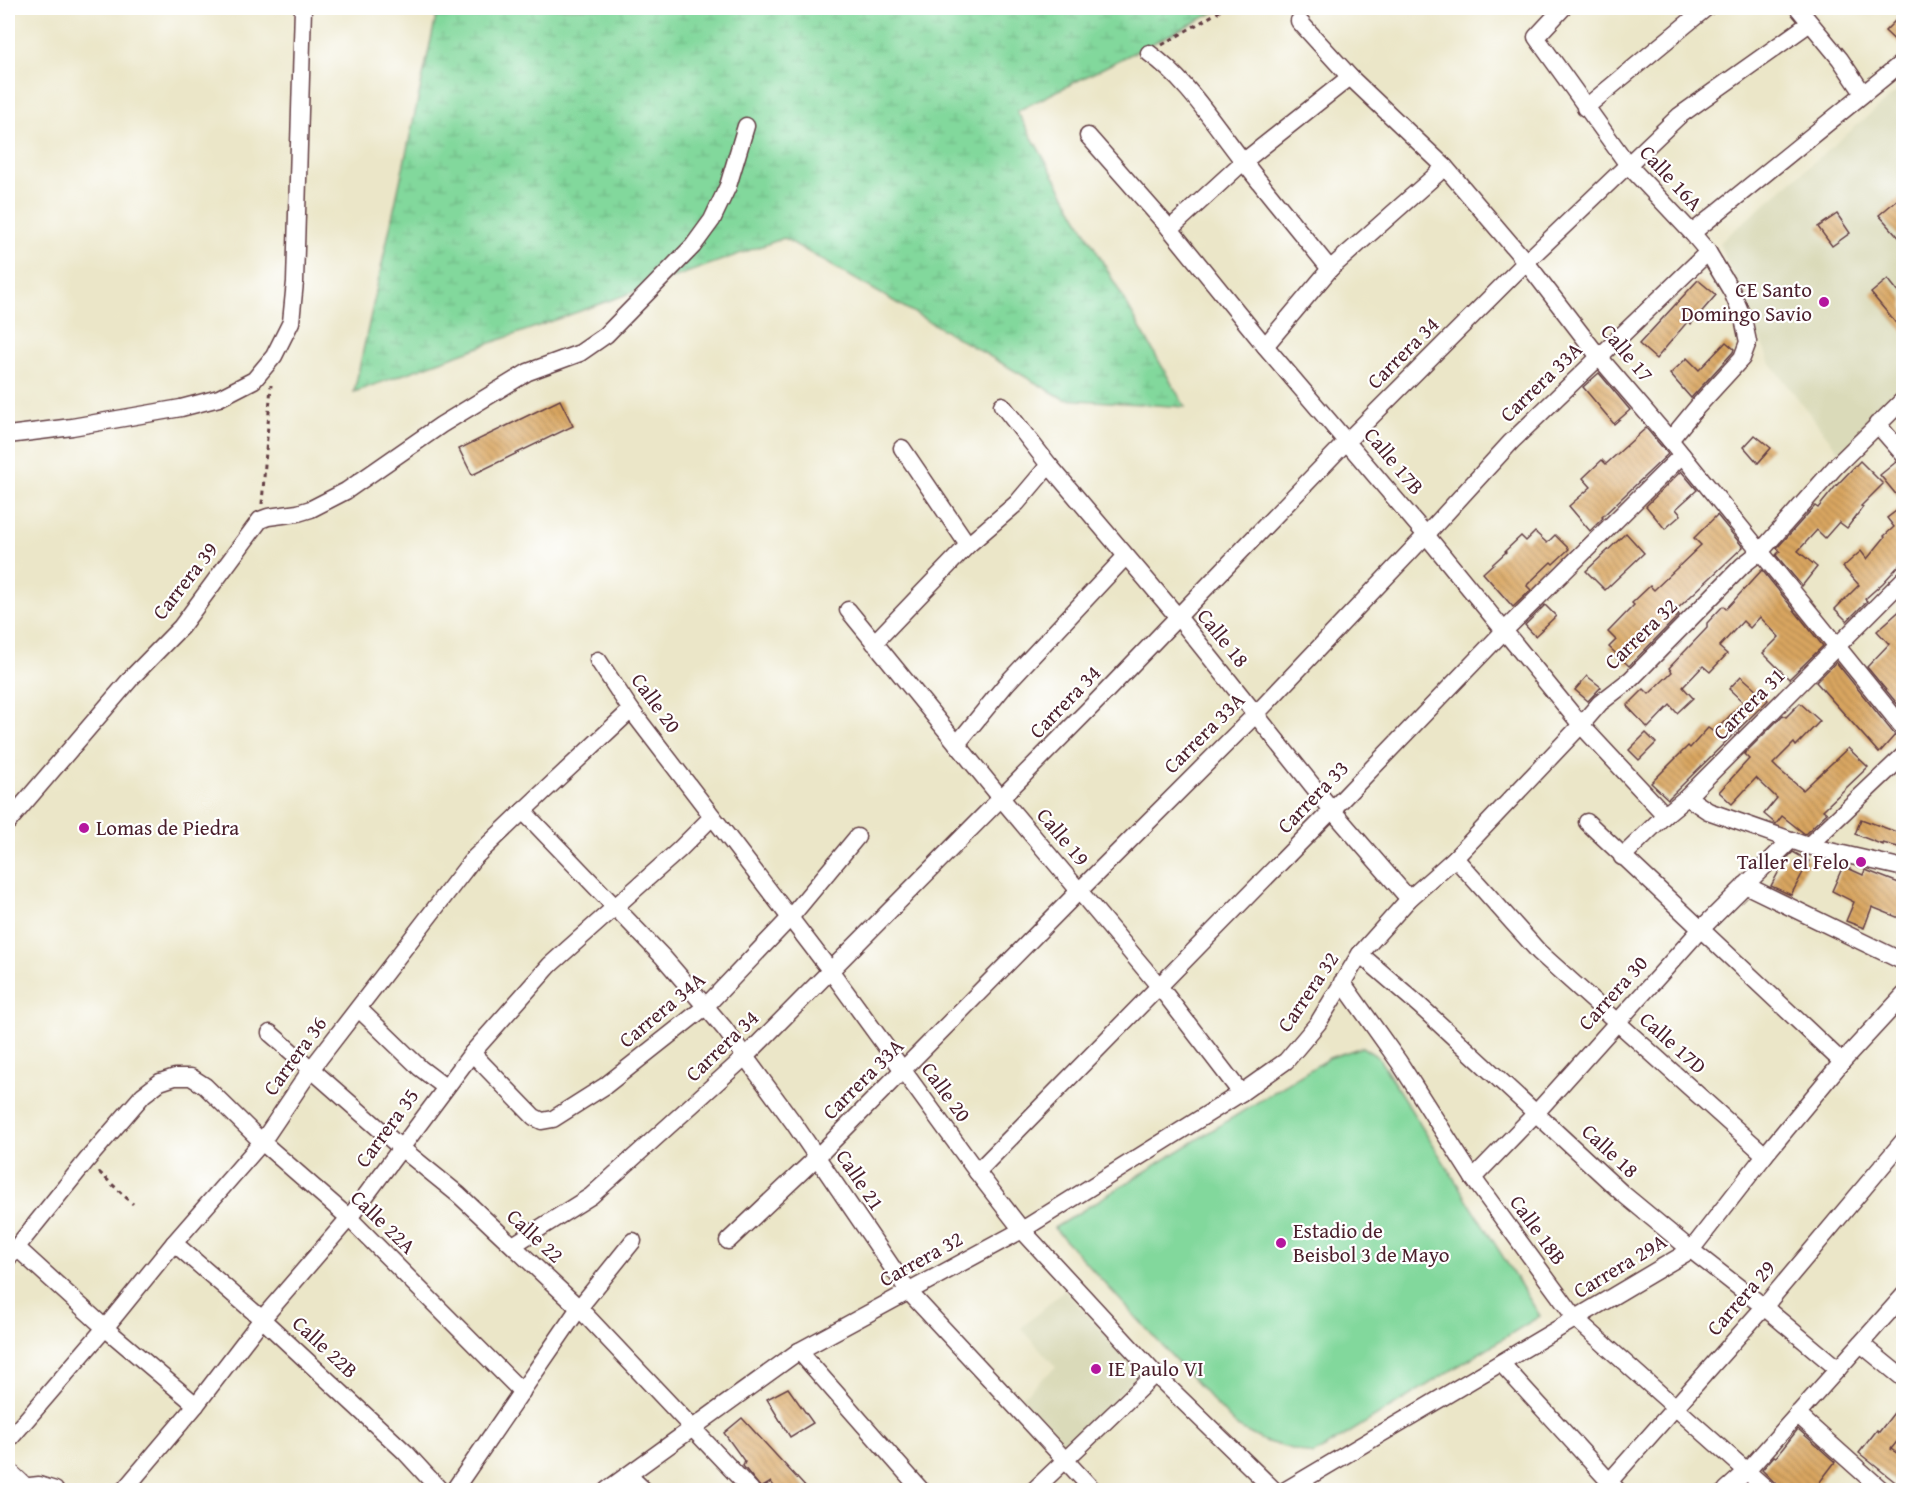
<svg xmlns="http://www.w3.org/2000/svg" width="1911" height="1498" viewBox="0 0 1911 1498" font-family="'Gentium Book Plus',serif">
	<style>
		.built { fill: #dadab9 }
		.grass { fill: #82d89c; stroke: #667c64; stroke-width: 1.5 }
		.wetland { fill: url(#wetland-marsh); stroke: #667c64; stroke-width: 1.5 }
		.building { fill: url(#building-back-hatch) }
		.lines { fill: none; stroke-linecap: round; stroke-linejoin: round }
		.street-casing { stroke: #623d43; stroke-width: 19 }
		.secondary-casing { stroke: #623d43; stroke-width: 26 }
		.path { stroke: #623d43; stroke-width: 3; stroke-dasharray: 4.5 4.5; stroke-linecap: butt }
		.street { stroke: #fff; stroke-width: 16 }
		.secondary { stroke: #fff; stroke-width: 24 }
		.poi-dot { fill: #b5179e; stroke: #fff; stroke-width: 2 }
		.labels { text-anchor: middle; stroke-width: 4.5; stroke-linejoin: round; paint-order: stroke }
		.street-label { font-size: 21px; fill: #4a1f2b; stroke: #fff }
		.poi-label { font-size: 21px; fill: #4a1f2b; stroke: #fff; text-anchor: start }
	</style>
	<defs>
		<pattern id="wetland-marsh" width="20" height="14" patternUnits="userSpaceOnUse" patternTransform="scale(1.5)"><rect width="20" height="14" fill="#82d89c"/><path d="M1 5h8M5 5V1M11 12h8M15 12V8" fill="none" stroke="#72b987"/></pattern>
		<pattern id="building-back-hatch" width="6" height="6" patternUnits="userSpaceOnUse" patternTransform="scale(1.5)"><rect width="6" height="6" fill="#d9a660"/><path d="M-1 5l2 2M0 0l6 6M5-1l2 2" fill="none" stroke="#b2874f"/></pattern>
	</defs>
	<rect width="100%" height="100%" fill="#fff"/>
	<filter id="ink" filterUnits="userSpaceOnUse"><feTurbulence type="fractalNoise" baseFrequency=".0167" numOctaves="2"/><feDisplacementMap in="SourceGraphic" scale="12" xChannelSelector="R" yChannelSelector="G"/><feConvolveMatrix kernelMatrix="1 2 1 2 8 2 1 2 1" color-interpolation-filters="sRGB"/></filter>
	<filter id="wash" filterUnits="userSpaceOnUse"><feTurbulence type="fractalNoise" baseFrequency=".008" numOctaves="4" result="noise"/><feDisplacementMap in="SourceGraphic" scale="24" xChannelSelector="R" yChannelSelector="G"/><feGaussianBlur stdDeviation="1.35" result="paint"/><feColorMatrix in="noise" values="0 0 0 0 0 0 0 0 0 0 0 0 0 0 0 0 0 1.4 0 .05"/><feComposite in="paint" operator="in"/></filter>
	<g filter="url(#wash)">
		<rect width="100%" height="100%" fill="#ebe6c8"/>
		<g class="built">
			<polygon points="1903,86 1903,394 1842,456 1769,361 1719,243"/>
			<polygon points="1064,1290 1141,1372 1066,1447 1019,1399 1056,1367 1021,1328"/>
		</g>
		<polygon class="grass" points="1362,1047 1378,1057 1540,1316 1313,1455 1264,1441 1237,1427 1054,1228 1329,1058"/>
		<polygon class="wetland" points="438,8 1223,8 1017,111 1185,407 1064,399 784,238 354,392"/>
		<g id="blocks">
			<g class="building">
				<polygon points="1904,12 1904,49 1885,31"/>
				<polygon points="1904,194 1904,243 1879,215"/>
				<polygon points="1837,214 1850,233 1832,246 1818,227"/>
				<polygon points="1888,279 1904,299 1904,333 1871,293"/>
				<polygon points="1698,280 1716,295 1691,324 1688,321 1656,359 1639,344"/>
				<polygon points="1726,342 1734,349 1733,352 1691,398 1670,374 1687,358 1699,370"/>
				<polygon points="1599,373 1630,410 1614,424 1583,387"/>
				<polygon points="560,400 573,426 472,475 459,449"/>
				<polygon points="1646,428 1668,454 1602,517 1603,518 1590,531 1569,506 1591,487 1583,478 1602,460 1606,464"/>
				<polygon points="1755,435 1771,448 1758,463 1744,447"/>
				<polygon points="1860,461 1883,484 1861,506 1863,507 1847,528 1839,522 1825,538 1817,530 1798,551 1817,567 1802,586 1776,555 1780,551 1777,548 1815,506 1818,508 1835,487"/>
				<polygon points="1896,462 1903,465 1904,504 1880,475"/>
				<polygon points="1681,471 1697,490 1676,509 1681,515 1665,529 1646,506"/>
				<polygon points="1904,505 1904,560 1883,583 1865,599 1867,601 1847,621 1835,609 1859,585 1843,567 1861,551 1867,559 1885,537 1884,536 1894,527 1887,518"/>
				<polygon points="1717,515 1743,547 1675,611 1679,615 1629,666 1609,647 1616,640 1608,632 1634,605 1632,603 1650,586 1654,590 1701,545 1694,538"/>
				<polygon points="1535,532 1547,543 1555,535 1569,549 1553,564 1551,562 1528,584 1527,586 1531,590 1513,607 1483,573 1506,552 1505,551 1521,536 1526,541"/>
				<polygon points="1626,533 1644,553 1605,590 1586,571"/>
				<polygon points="1762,570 1823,646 1789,679 1763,653 1779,637 1760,617 1750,628 1743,621 1719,647 1727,654 1710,672 1703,666 1683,687 1693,698 1677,713 1670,705 1648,728 1627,706 1644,689 1649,694 1672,672 1669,668 1707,628 1707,623 1723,606 1726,609"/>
				<polygon points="1545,605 1556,616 1535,636 1525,625"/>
				<polygon points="1904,607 1904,712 1867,667 1889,644 1877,631"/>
				<polygon points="1836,662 1895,735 1879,753 1816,682"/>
				<polygon points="1587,676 1601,687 1588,701 1575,690"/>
				<polygon points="1741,676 1768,700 1668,799 1651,783 1688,746 1690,748 1708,728 1714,732 1743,702 1729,689"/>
				<polygon points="1800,703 1820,721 1796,746 1794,743 1773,764 1778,769 1803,790 1848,748 1868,767 1823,810 1827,813 1805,834 1782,816 1776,824 1764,814 1777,798 1756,778 1732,804 1719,792 1749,759 1744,754 1783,715 1786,717"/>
				<polygon points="1646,733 1656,743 1639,760 1629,750"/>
				<polygon points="1861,819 1902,834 1898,847 1883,843 1883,845 1855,834"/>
				<polygon points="1793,852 1809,861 1791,895 1771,886 1785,860"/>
				<polygon points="1843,866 1863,875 1865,870 1868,871 1904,885 1904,920 1872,907 1864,928 1846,921 1854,902 1832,891"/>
				<polygon points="788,1388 813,1423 790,1437 767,1399"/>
				<polygon points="1904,1400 1904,1433 1891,1449 1904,1458 1904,1489 1859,1453 1877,1430 1879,1432"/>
				<polygon points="742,1418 764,1442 809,1491 777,1491 771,1482 761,1488 743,1466 745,1462 724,1433"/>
				<polygon points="1798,1429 1835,1462 1813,1491 1778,1491 1775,1483 1762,1470 1774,1456 1776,1457"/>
			</g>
		</g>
	</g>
	<g filter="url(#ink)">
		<use href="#blocks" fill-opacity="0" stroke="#623d43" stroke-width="1.5"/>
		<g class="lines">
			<defs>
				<g id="street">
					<polyline points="1563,8 1536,37 1628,165 1692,233 1708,252 1732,292 1743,318 1748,342 1742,358 1698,406 1670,440"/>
					<polyline points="1798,8 1840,59 1863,93"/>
					<polyline points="1299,21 1350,77 1445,167 1526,262 1599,357 1670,440 1904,729"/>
					<path d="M1149,53c39,28 64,70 94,108 28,36 58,72 87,108"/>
					<polyline points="1585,108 1706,8"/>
					<polyline points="1088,136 1170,229 1265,346 1426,535 1581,725 1665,815"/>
					<polyline points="1170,229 1243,162 1350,77"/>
					<polyline points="1692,233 1904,61"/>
					<polyline points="1265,346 1330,269 1445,167"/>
					<polyline points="1002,405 1049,465 1178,617 1332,810 1409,899"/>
					<polyline points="1877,424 1904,455"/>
					<polyline points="8,435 72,427 181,408 219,398 254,380 274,356 291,322 295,282 303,8"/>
					<polyline points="902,448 968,545"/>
					<polyline points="848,610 1001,798 1159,986 1241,1093"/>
					<polyline points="874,643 968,545 1017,503 1049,465"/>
					<polyline points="598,660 631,710 830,970 977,1172 1022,1230 1155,1374 1274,1490"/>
					<polyline points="957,744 1007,683 1126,556"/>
					<polyline points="1687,797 1708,811 1808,846 1904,868"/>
					<polyline points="523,811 663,957 724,1028 793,1122 909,1292 1093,1490"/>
					<polyline points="8,822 133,676 181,627 260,520 268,517 298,513 311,509 346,491 441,425 528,372 580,353 606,335 693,246 712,220 728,186 746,126"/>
					<polyline points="1587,822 1842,1062"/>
					<polyline points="1808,846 1904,755"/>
					<polyline points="1622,857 1665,815 1687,797 1904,579"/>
					<polyline points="1455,858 1539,952 1765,1155"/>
					<polyline points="1745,885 1904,962"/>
					<polyline points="1360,954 1420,1006 1622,1193 1691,1250 1764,1307 1838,1369"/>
					<polyline points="1342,982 1399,1062 1473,1178 1576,1319 1768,1490"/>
					<polyline points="359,1009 420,1068 445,1087"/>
					<polyline points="270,1033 401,1148 459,1195 579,1308 751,1490"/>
					<polyline points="472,1053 534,1117 542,1121 553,1119 605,1086 705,1007 789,919 857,837"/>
					<polyline points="977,1172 1332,810 1504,631 1682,455"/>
					<polyline points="1473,1178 1536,1113 1700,930 1791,840"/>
					<polyline points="728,1241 817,1157 1079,891 1256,714 1426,535 1511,442 1708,252"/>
					<polyline points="174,1243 262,1319 405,1452 440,1490"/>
					<polyline points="513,1245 591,1196 746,1056 1095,703 1347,441 1526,262 1679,116 1810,23"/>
					<polyline points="16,1247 105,1328 196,1405"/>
					<polyline points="8,1258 87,1160 143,1095 160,1082 175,1077 191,1077 205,1086 262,1142 349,1218 522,1392"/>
					<polyline points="1861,1344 1904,1379"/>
					<polyline points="799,1351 921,1490"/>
					<polyline points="1501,1363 1617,1490"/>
					<polyline points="1797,1414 1882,1490"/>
					<polyline points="8,1441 105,1328 174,1243 262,1142 312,1068 473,859 523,811 631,710"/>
					<polyline points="628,1475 644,1490"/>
					<polyline points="1609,1482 1764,1307 1904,1140"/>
					<polyline points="21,1487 39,1485 55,1490"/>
					<polyline points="124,1490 196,1405 262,1319 349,1218 472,1053 550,965 679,850 712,817"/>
					<polyline points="454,1490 579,1308 633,1241"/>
					<polyline points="607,1490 799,1351 1022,1230 1241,1093 1286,1061 1318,1023 1360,954 1409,899 1455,858 1581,725 1600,703 1631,679 1743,565 1761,551 1836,466 1904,399"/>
					<polyline points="1034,1490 1155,1374"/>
					<polyline points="1286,1490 1691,1250 1765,1155 1842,1062 1904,995"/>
					<polyline points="1726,1490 1747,1471 1904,1295"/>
				</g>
				<polyline id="secondary" points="8,1475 24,1490"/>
			</defs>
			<use href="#street" class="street-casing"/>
			<use href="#secondary" class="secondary-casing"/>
			<g class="path">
				<polyline points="1162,45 1225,8"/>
				<polyline points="262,504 271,385"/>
				<polyline points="99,1172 133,1204"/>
			</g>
			<use href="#street" class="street"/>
			<use href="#secondary" class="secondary"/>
		</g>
	</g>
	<g class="poi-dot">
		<circle cx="1824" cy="302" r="6"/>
		<circle cx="84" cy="828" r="6"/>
		<circle cx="1861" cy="862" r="6"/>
		<circle cx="1281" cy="1243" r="6"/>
		<circle cx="1096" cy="1369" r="6"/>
	</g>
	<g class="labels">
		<g class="street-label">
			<text transform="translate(1671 178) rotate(47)" y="7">Calle 16A</text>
			<text transform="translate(1403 353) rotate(-45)" y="7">Carrera 34</text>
			<text transform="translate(1627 353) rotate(50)" y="7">Calle 17</text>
			<text transform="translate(1541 382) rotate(-44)" y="7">Carrera 33A</text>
			<text transform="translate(1394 461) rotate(50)" y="7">Calle 17B</text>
			<text transform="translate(185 581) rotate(-52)" y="7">Carrera 39</text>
			<text transform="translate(1641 634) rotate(-44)" y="7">Carrera 32</text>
			<text transform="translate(1223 638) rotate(51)" y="7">Calle 18</text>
			<text transform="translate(1065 702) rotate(-46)" y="7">Carrera 34</text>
			<text transform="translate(656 703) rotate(54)" y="7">Calle 20</text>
			<text transform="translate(1749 704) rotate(-45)" y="7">Carrera 31</text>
			<text transform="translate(1204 733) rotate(-45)" y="7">Carrera 33A</text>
			<text transform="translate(1313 797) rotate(-46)" y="7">Carrera 33</text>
			<text transform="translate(1063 837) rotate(50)" y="7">Calle 19</text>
			<text transform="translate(1308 992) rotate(-56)" y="7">Carrera 32</text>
			<text transform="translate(1613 993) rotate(-48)" y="7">Carrera 30</text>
			<text transform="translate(662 1010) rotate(-40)" y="7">Carrera 34A</text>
			<text transform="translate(1673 1043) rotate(42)" y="7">Calle 17D</text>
			<text transform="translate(722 1046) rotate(-44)" y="7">Carrera 34</text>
			<text transform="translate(295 1056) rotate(-54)" y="7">Carrera 36</text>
			<text transform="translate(863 1079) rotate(-45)" y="7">Carrera 33A</text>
			<text transform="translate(946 1092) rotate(54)" y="7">Calle 20</text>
			<text transform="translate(387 1128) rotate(-54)" y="7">Carrera 35</text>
			<text transform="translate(1610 1151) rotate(43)" y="7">Calle 18</text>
			<text transform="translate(860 1180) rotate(56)" y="7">Calle 21</text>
			<text transform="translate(383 1222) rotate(44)" y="7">Calle 22A</text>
			<text transform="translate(1538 1230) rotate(54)" y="7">Calle 18B</text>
			<text transform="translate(535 1236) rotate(43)" y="7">Calle 22</text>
			<text transform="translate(921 1259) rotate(-29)" y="7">Carrera 32</text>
			<text transform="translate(1620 1266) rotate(-31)" y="7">Carrera 29A</text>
			<text transform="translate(1741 1298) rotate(-49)" y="7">Carrera 29</text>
			<text transform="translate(325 1347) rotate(43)" y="7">Calle 22B</text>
		</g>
		<g class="poi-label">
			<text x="1812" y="297" text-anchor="end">CE Santo<tspan x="1812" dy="24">Domingo Savio</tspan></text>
			<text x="96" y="835">Lomas de Piedra</text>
			<text x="1849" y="869" text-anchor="end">Taller el Felo</text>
			<text x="1293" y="1238">Estadio de<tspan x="1293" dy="24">Beisbol 3 de Mayo</tspan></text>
			<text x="1108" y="1376">IE Paulo VI</text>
		</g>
	</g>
	<rect width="1911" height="1498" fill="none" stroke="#fff" stroke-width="30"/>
</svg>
